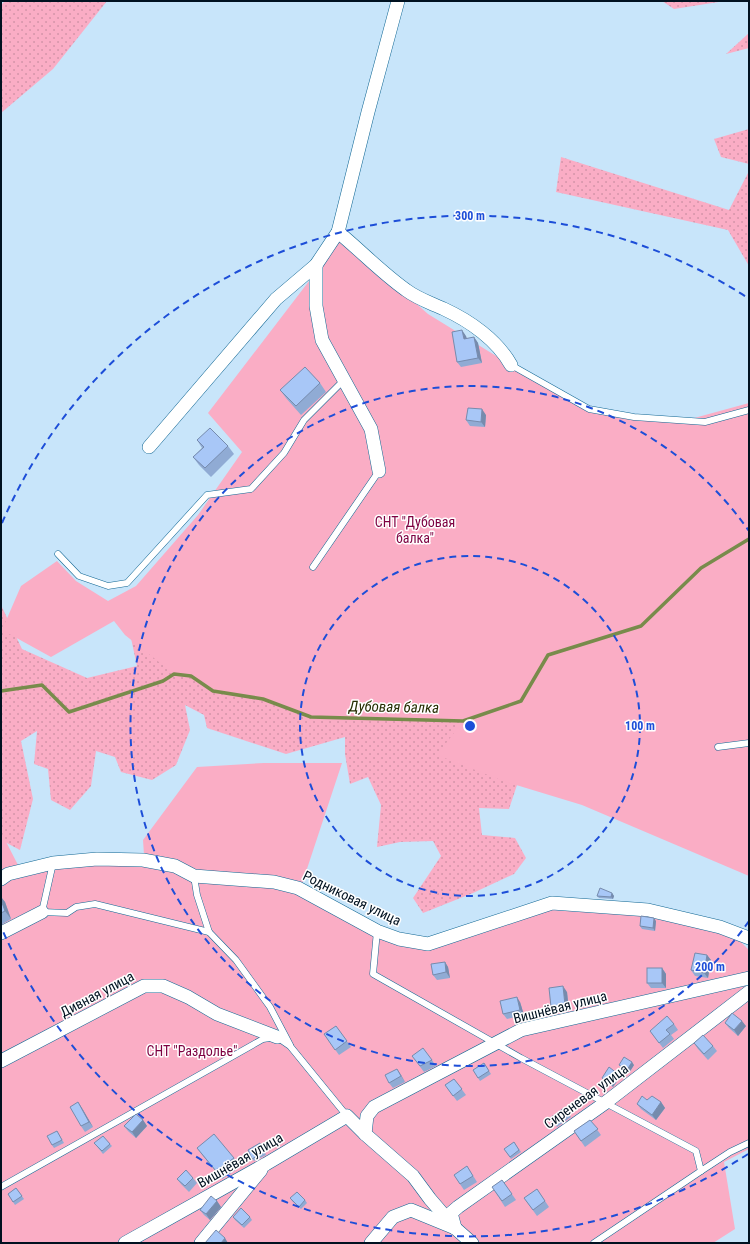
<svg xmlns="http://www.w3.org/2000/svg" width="750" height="1244" viewBox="0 0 750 1244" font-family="'Roboto Condensed',sans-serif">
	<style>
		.grass { fill: url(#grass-dots) }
		.garden { fill: #faadc5 }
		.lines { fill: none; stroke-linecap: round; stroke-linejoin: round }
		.stream { stroke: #788b4b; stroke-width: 3.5 }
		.lane-casing { stroke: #116794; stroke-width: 7 }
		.street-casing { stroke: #116794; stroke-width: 14 }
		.lane { stroke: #fff; stroke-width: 6 }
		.street { stroke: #fff; stroke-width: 13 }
		.wall { fill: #90abd4 }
		.shaded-wall { fill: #768bad }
		.building { fill: #a8c7f7; stroke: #768bad }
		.ring { fill: none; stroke: #1d4ed8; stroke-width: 2; stroke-dasharray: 7 5 }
		.labels { text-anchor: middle; stroke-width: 3; stroke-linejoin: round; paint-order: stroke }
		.park-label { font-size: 14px; fill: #7d0141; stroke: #fff }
		.street-label { font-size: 14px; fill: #001120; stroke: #fff }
		.water-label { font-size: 15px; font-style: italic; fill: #262d03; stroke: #fff }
		.centre { fill: #1d4ed8; stroke: #fff; stroke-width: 2 }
		.ring-label { font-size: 12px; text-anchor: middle; font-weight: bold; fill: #1d4ed8; stroke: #fff; stroke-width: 3; stroke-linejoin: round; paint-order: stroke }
	</style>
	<defs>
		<pattern id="grass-dots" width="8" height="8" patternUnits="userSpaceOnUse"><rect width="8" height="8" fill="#faadc5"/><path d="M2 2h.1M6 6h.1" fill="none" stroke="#d494a9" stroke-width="1.8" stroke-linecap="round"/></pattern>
	</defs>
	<rect width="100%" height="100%" fill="#c8e5fa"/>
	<g class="grass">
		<polygon points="5,1 107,1 53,69 1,113 1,5"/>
		<polygon points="662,1 725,1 674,9"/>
		<polygon points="749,33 749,48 726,54"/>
		<polygon points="749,129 749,164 721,157 714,139"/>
		<polygon points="561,157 729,210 749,171 749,266 728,230 556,192"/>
		<polygon points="1,605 22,649 87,678 137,666 129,629 749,615 749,636 526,758 509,809 479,808 482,835 515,838 526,858 514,874 473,893 423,913 413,898 441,856 433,841 400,842 377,847 381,805 368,777 350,784 345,754 345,737 286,754 207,728 204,715 185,705 190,730 176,765 152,780 121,772 115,757 96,751 91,786 70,810 51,800 48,769 34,764 37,731 21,741 33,799 20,850 1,840"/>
	</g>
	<g class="garden">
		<polygon points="342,238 428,314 511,365 599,414 687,420 749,403 749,876 582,805 506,782 437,755 463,721 311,717 263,699 213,691 191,676 174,674 125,635 114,621 51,657 2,630 21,586 57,561 76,581 108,601 136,586 198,515 242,452 208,413"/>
		<polygon points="264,763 342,763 299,893 422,949 551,910 645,916 708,930 739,940 749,950 749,1149 724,1162 735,1229 713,1243 1,1243 1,832 18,865 144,855 143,840 197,767"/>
	</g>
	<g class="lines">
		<polyline class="stream" points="1,691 42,685 69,712 163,681 174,674 191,676 213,691 263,699 311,717 463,721 521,701 548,655 641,626 701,568 749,539"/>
		<defs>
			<g id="lane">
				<polyline points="511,365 589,409 634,417 705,422 749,410"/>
				<polyline points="58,554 79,576 108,586 127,583 207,495 251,489 284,453 304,420 344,380"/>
				<polyline points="313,567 379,471"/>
				<polyline points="718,747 749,743"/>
				<polyline points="53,863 42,912 67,913 76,907 95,904 209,932 236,960 270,1007 290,1045"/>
				<polyline points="194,876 197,895 209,932"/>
				<polyline points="377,931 373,974 521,1058 696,1151 701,1171 594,1243"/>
				<polyline points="701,1171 730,1152 749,1143"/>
				<polyline points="1,1187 263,1039 277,1037 290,1046 347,1116"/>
			</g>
			<g id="street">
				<path d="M338,232c23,19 44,41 68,58 12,9 25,13 38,19 26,12 53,31 67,56"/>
				<polyline points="316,265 316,306 322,340 371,429 379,471"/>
				<polyline points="149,447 276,299 316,265 338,232 368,112 398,1"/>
				<polyline points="1,879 8,874 53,863 97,859 143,860 175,866 194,876 274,882 298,888 377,931 399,939 428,944 552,903 648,910 720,927 749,938"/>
				<polyline points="1,933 42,912"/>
				<polyline points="1,1061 144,986 163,986 188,997 217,1014 277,1037"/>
				<polyline points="365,1134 367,1116 374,1107 521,1030 749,978"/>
				<polyline points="455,1228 451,1213 458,1207 605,1103 749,992"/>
				<polyline points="125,1243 266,1164 347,1116 365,1134 413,1176 430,1199 455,1228"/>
				<polyline points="201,1243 261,1170"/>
				<polyline points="371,1243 393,1217 411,1210 455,1228 472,1243"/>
			</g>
		</defs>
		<use href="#lane" class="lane-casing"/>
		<use href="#street" class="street-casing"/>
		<use href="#lane" class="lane"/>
		<use href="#street" class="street"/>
	</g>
	<g class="wall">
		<polygon points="466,336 467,339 474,337 478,343 482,363 461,367 457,362"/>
		<polygon points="320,383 326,392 301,415 286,398 280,390"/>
		<polygon points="486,415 485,427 470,426 466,420"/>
		<polygon points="197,440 228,446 234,454 211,477 199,465 193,457 202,448"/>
		<polygon points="612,893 614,896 613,899 599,898 597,896"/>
		<polygon points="1,897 5,902 11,919 1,925"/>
		<polygon points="656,921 655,931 642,929 640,926"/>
		<polygon points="707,955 711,960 708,978 695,976 691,970"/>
		<polygon points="445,962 448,967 450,978 437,980 433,975"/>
		<polygon points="662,968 666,974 666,988 651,988 647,983"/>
		<polygon points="567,992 569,1011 555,1013 551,1007"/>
		<polygon points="520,1002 524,1015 507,1019 503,1014"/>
		<polygon points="725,1023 746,1026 738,1036 729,1028"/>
		<polygon points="674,1024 678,1030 671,1035 674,1039 663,1048 650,1031"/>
		<polygon points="336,1026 351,1047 339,1055 324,1034"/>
		<polygon points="694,1043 713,1046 717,1051 708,1060 698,1049"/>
		<polygon points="412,1056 432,1060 436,1066 424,1072"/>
		<polygon points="484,1063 491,1074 480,1081 473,1070"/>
		<polygon points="619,1065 634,1065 629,1073 621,1067"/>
		<polygon points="397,1069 401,1075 405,1082 393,1088 389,1083"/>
		<polygon points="620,1077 613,1087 604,1080 602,1078"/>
		<polygon points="454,1079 466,1095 457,1101 445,1085"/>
		<polygon points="78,1102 93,1127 85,1132 81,1126"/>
		<polygon points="661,1102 665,1108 656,1120 641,1109 637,1104"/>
		<polygon points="564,1108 571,1117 557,1127 550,1118"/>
		<polygon points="143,1120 147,1126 136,1138 128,1131 124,1126"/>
		<polygon points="590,1120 601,1135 585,1147 574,1131"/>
		<polygon points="57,1131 64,1143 54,1148 52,1145"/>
		<polygon points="514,1142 521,1152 511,1159 504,1149"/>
		<polygon points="94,1143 110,1144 112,1146 103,1154"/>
		<polygon points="262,1146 266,1155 254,1161 252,1159"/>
		<polygon points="197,1148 234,1158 240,1167 222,1179 203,1156"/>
		<polygon points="467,1166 477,1182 464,1190 454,1175"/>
		<polygon points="193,1178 197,1183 189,1192 181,1184 177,1179"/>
		<polygon points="502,1180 516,1200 505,1207 492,1187"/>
		<polygon points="16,1188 24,1199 15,1205 8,1194"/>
		<polygon points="537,1189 549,1207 537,1216 524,1198"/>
		<polygon points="290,1198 305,1200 307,1203 301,1209 292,1201"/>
		<polygon points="217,1201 221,1207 210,1220 204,1215 200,1210"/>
		<polygon points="233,1217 250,1217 252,1220 244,1228 235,1220"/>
	</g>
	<g class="shaded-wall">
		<polygon points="462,330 466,336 468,345 464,339"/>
		<polygon points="474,337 478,343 482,363 478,358"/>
		<polygon points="482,409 486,415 485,427 481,422"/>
		<polygon points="612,893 614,896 613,899 611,897"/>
		<polygon points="1,897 5,902 11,919 5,911 1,900"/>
		<polygon points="654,918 656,921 655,931 653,928"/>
		<polygon points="707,955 711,960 708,978 704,973"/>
		<polygon points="445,962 448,967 450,978 446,972"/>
		<polygon points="662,968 666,974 666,988 662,983"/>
		<polygon points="563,986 567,992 569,1011 565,1005"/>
		<polygon points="517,997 520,1002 524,1015 520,1010"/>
		<polygon points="742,1021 746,1026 738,1036 734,1030"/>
		<polygon points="632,1062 634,1065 629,1073 627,1070"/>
		<polygon points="397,1069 401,1075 405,1082 401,1076"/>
		<polygon points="618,1074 620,1077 613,1087 611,1084"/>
		<polygon points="78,1102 82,1108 93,1127 89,1122"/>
		<polygon points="661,1102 665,1108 656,1120 652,1115"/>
		<polygon points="143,1120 147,1126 136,1138 132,1132"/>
		<polygon points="217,1201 221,1207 210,1220 206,1214"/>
		<polygon points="225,1238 228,1243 221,1243"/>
	</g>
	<g class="building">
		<polygon points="462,330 464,339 474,337 478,358 457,362 452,332"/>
		<polygon points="305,367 320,383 296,406 280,390"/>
		<polygon points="468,408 482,409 481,422 466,420"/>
		<polygon points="210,428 228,446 205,468 193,457 204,447 197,440"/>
		<polygon points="600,888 612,893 611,897 597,896"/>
		<polygon points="1,900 5,911 1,913"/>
		<polygon points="641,916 654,918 653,928 640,926"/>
		<polygon points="695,953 707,955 704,973 691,970"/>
		<polygon points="445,962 446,972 433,975 431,964"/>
		<rect x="647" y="968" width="15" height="15"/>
		<polygon points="563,986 565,1005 551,1007 549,988"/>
		<polygon points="517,997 520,1010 503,1014 500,1001"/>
		<polygon points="732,1013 742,1021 734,1030 725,1023"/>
		<polygon points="667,1016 674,1024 666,1030 670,1034 659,1043 650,1031"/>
		<polygon points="336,1026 347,1041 335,1050 324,1034"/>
		<polygon points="703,1035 713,1046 704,1054 694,1043"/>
		<polygon points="423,1048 432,1060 420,1066 412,1056"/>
		<polygon points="624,1057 632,1062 627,1070 619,1065"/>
		<polygon points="484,1063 489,1071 478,1078 473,1070"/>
		<polygon points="609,1067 618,1074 611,1084 602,1078"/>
		<polygon points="397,1069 401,1076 389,1083 385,1075"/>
		<polygon points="454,1079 462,1089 453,1096 445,1085"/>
		<polygon points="642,1096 647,1100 652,1096 661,1102 652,1115 637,1104"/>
		<polygon points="78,1102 89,1122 81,1126 70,1107"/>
		<polygon points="564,1108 567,1112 553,1122 550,1118"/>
		<polygon points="136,1114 143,1120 132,1132 124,1126"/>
		<polygon points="590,1120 598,1129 581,1141 574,1131"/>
		<polygon points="57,1131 62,1140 52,1145 47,1136"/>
		<polygon points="214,1134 234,1158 216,1171 197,1148"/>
		<polygon points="103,1136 110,1144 102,1151 94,1143"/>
		<polygon points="514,1142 519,1150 510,1157 504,1149"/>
		<polygon points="260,1143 264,1152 252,1159 248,1150"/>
		<polygon points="467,1166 473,1176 460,1184 454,1175"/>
		<polygon points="186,1170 193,1178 185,1186 177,1179"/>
		<polygon points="502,1180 512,1194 502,1201 492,1187"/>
		<polygon points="16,1188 22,1196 13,1202 8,1194"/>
		<polygon points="537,1189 545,1201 533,1210 524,1198"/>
		<polygon points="297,1192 305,1200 299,1207 290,1198"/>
		<polygon points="211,1196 217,1201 206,1214 200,1210"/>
		<polygon points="241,1208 250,1217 242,1225 233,1217"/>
		<polygon points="216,1230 225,1238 221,1243 205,1243"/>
	</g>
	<g class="ring">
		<circle cx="470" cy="726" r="170"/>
		<path d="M749 921A340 340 0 1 1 749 531"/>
		<path d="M748 1154A510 510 0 0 1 2 929M2 523A510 510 0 0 1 748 298"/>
	</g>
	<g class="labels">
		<g class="park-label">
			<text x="415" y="527">СНТ "Дубовая<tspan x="415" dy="16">балка"</tspan></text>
			<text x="192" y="1056">СНТ "Раздолье"</text>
		</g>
		<g class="street-label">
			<text transform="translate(352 898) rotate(26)" y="5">Родниковая улица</text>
			<text transform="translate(97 994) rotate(-28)" y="5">Дивная улица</text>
			<text transform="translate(560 1007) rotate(-14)" y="5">Вишнёвая улица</text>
			<text transform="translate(586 1096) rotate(-36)" y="5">Сиреневая улица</text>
			<text transform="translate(240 1160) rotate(-30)" y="5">Вишнёвая улица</text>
		</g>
		<g class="water-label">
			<text transform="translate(394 707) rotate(1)" y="5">Дубовая балка</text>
		</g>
	</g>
	<circle cx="470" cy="726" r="6" class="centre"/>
	<g class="ring-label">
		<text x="470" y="220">300 m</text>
		<text x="640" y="730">100 m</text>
		<text x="710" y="971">200 m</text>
	</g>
	<rect width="750" height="1244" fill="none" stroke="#001120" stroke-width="4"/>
</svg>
